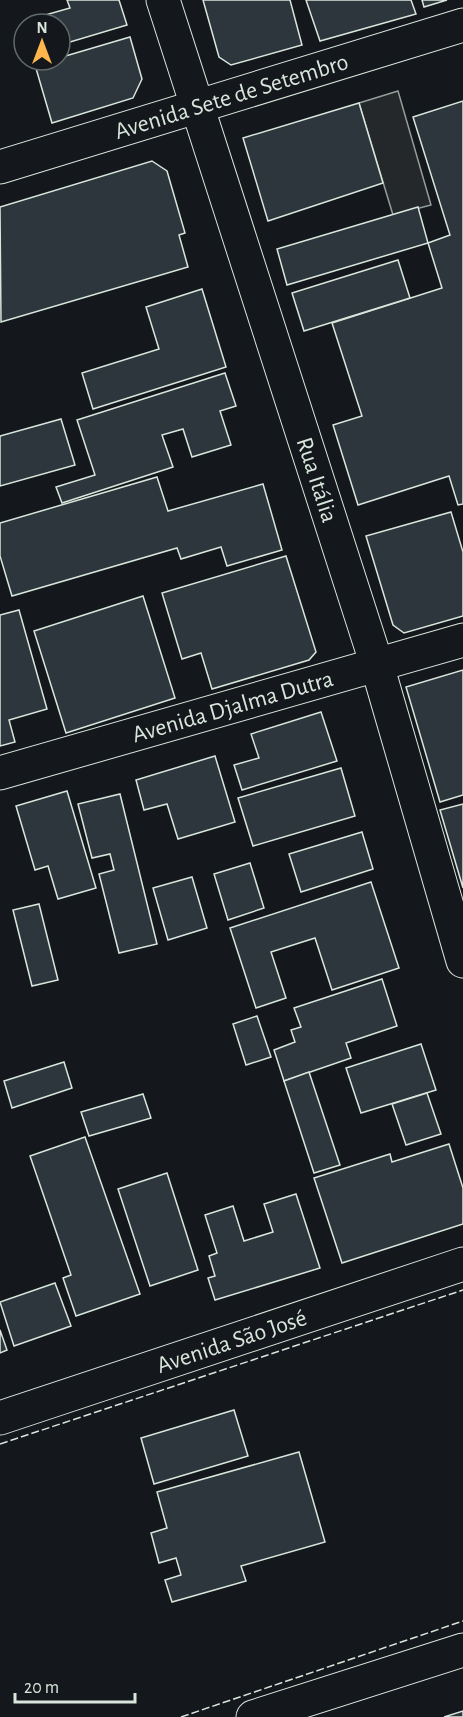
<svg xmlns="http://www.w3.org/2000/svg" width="463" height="1717" viewBox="0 0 463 1717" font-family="'Alegreya Sans',sans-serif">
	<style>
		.parking { fill: #24282b; stroke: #939e99; stroke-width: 1.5 }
		.building { fill: #2c363c; stroke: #d8e6dc; stroke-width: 1.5 }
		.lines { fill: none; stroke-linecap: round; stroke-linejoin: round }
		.street-casing { stroke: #d8e6dc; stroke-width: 35 }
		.secondary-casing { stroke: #d8e6dc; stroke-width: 35 }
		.street { stroke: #14181c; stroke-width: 33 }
		.secondary { stroke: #14181c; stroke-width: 33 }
		.fence { stroke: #d8e6dc; stroke-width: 1.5; stroke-dasharray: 8 3; stroke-linecap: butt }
		.labels { text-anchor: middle; stroke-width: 4.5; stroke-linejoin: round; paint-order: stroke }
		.street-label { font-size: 24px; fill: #d8e6dc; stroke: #14181c }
	</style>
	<rect width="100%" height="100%" fill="#14181c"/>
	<polygon class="parking" points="398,91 431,205 393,215 359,103"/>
	<g class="building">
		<polygon points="67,0 119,0 127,25 60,45 60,24 24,24 24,21 70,8"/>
		<polygon points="203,0 290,0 302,45 231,65 219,57"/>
		<polygon points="306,0 411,0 416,14 320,41"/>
		<polygon points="422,0 447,0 424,7"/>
		<polygon points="130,37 142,79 133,98 52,123 35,65"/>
		<polygon points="463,101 463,504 458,505 449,476 358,505 333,425 362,416 332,323 442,288 428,243 450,235 413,117"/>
		<polygon points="359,103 383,183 268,221 243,138"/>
		<polygon points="152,161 167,171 185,233 179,235 188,267 1,322 0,207"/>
		<polygon points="418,207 428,243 287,285 277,249"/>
		<polygon points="398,260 410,298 304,331 292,293"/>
		<polygon points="202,289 226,367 93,409 82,373 159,349 146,307"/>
		<polygon points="225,373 236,406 220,411 231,445 192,457 183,429 162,435 173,467 62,503 56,487 95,475 77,420"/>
		<polygon points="61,419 75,465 0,486 0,436"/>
		<polygon points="157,477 168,511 263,484 282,550 227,566 221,547 181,559 177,548 12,596 0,556 0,523"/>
		<polygon points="451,512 463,552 463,616 404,633 393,625 366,536"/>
		<polygon points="286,556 316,652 309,660 212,689 201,653 182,659 162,593"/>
		<polygon points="143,596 175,698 66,733 34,631"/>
		<polygon points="19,610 47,709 9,720 15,742 0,746 0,615"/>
		<polygon points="463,670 463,795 440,802 406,687"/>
		<polygon points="321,712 337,761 242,790 234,765 259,758 251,734"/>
		<polygon points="215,756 235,822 178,839 167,804 144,810 136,780"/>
		<polygon points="341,768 355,816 253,846 238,798"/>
		<polygon points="67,791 96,888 58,899 48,866 35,870 16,806"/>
		<polygon points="120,794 157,944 119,953 99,874 114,870 110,854 92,858 78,804"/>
		<polygon points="463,804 463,888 440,810"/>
		<polygon points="362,832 373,869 301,892 289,854"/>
		<polygon points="250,863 264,908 228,920 214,874"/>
		<polygon points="192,877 207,928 168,940 153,888"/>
		<polygon points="371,882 399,968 332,990 315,938 271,952 286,998 256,1008 230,928"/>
		<polygon points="39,904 58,980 32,986 13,910"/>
		<polygon points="382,979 397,1026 346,1043 351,1058 284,1081 274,1050 295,1042 291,1030 301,1027 294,1008"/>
		<polygon points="257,1016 271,1057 246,1065 233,1024"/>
		<polygon points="421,1044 436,1090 361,1113 346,1068"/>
		<polygon points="64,1062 72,1088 12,1108 4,1081"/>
		<polygon points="309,1072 340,1165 314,1173 284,1081"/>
		<polygon points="427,1093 441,1134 406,1145 392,1104"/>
		<polygon points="143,1094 151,1118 89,1136 81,1112"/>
		<polygon points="85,1137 140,1294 76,1316 63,1278 71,1275 30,1156"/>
		<polygon points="449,1144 463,1188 463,1224 342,1263 314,1178 390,1154 392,1162"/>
		<polygon points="167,1173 198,1270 150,1286 118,1189"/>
		<polygon points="296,1194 320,1268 215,1300 208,1278 215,1276 209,1256 217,1253 205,1215 233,1206 244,1241 273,1232 264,1204"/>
		<polygon points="55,1283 71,1326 14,1346 0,1302"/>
		<polygon points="0,1330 7,1350 0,1353"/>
		<polygon points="234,1410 248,1456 154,1484 141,1438"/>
		<polygon points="299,1452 325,1542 241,1566 246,1581 172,1602 165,1580 181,1575 176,1558 159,1563 151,1533 167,1528 157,1492"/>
		<polygon points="463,1711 463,1717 444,1717"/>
	</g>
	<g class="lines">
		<defs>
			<g id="street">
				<path id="s1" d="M0,773l463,-133"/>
				<path id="s2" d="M0,1418l463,-154"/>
				<polyline points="253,1717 463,1650"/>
			</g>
			<g id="secondary">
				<path id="s3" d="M163,0l214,665 86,296"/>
				<path id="s4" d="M0,167l463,-142"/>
			</g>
		</defs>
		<use href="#street" class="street-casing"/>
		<use href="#secondary" class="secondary-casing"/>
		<use href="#street" class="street"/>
		<use href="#secondary" class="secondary"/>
		<g class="fence">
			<polyline points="0,1444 463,1290"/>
			<polyline points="181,1717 463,1621"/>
		</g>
	</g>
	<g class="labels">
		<g class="street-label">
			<text dy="8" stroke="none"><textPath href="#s4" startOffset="242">Avenida Sete de Setembro</textPath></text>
			<text dy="8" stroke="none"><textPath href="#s3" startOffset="504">Rua Itália</textPath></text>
			<text dy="8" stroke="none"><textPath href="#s1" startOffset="242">Avenida Djalma Dutra</textPath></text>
			<text dy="8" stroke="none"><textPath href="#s2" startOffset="244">Avenida São José</textPath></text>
		</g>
	</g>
	<g transform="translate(42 42)"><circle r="28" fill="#14181c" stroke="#626a69" stroke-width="1.5"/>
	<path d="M0-4.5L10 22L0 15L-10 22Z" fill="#ffb74d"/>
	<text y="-9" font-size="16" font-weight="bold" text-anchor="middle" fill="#d8e6dc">N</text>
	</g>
	<path d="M15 1693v9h120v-9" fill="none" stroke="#d8e6dc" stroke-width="3"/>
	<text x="24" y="1693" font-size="18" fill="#d8e6dc" stroke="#14181c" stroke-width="4.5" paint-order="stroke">20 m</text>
</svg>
